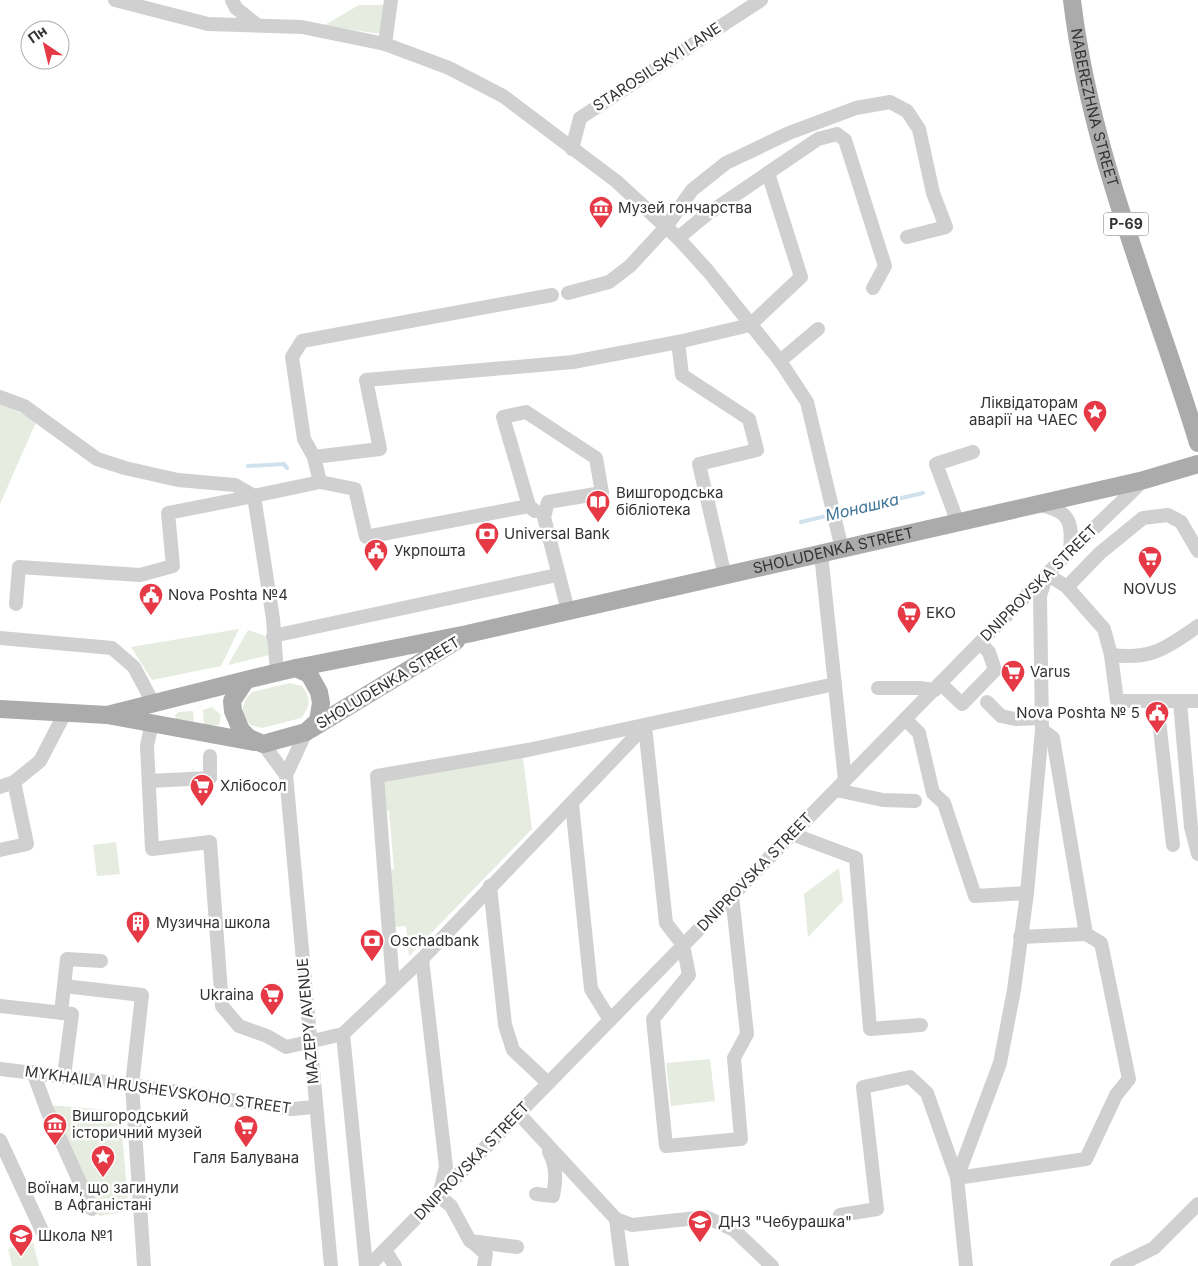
<svg xmlns="http://www.w3.org/2000/svg" width="1198" height="1266" viewBox="0 0 1198 1266" font-family="Inter,sans-serif">
	<style>
		.green { fill: #e6ecdf }
		.lines { fill: none; stroke-linecap: round; stroke-linejoin: round }
		.stream { stroke: #cfe2ee; stroke-width: 4 }
		.minor { stroke: #d0d0d0; stroke-width: 14 }
		.major { stroke: #ababab; stroke-width: 18 }
		.labels { text-anchor: middle; stroke-width: 5; stroke-linejoin: round; paint-order: stroke }
		.shield { fill: #fff; stroke: #707070; stroke-width: 1 }
		.shield-label { font-size: 14px; font-weight: bold; fill: #333 }
		.street-label { font-size: 15px; fill: #333; stroke: #fff }
		.poi-label { font-size: 15px; fill: #333; stroke: #fff; text-anchor: start }
		.water-label { font-size: 16px; font-style: italic; fill: #3f7597; stroke: #fff }
	</style>
	<rect width="100%" height="100%" fill="#fff"/>
	<g class="green">
		<polygon points="359,5 384,5 382,34 323,26"/>
		<polygon points="0,404 37,420 0,504"/>
		<polygon points="239,629 221,666 152,680 131,647"/>
		<polygon points="248,630 268,637 269,655 228,665"/>
		<path d="M290,683l12,3c9,11 9,21 -1,32l-39,10 -12,-3 -8,-13 3,-12 7,-8z"/>
		<polygon points="212,707 221,715 219,725 204,725 203,710"/>
		<polygon points="193,711 194,724 176,721 175,715 179,712"/>
		<polygon points="523,758 532,829 409,956 406,926 393,927 388,870 394,869 389,811 382,812 381,779"/>
		<polygon points="116,842 120,874 97,876 93,845"/>
		<polygon points="839,868 843,901 808,937 804,894"/>
		<polygon points="710,1059 715,1101 671,1106 666,1063"/>
		<polygon points="49,1105 120,1111 129,1211 99,1216"/>
		<polygon points="33,1242 39,1266 12,1266 8,1249"/>
	</g>
	<g class="lines">
		<g class="stream">
			<polyline points="248,466 284,464 287,468"/>
			<polyline points="837,513 923,493"/>
			<polyline points="801,522 830,515"/>
		</g>
		<g class="minor">
			<polyline points="115,0 208,24 302,27 385,44 449,68 503,96 616,181 678,238 708,271 780,361 807,402 842,549"/>
			<polyline points="232,0 236,8 257,25"/>
			<polyline points="385,44 391,0"/>
			<polyline points="572,149 580,118 761,0"/>
			<polyline points="678,238 706,215 818,139 837,134 845,140 885,266 873,288"/>
			<polyline points="568,293 609,282 630,266 666,227 692,190 726,163 789,133 856,108 890,102 907,111 919,129 933,193 946,227 907,237"/>
			<polyline points="552,295 302,341 292,357 304,439 314,457 380,449 366,380 573,362 678,342 750,325 801,277 768,173"/>
			<polyline points="678,342 682,375 749,419 757,450 699,464 725,576"/>
			<polyline points="780,361 818,329"/>
			<polyline points="0,397 24,406 97,459 125,468 178,480 235,485 254,496"/>
			<polyline points="320,482 355,489 366,537 529,506 535,511"/>
			<path d="M1039,505c30,6 34,15 31,46"/>
			<polyline points="529,506 503,417 526,412 596,458 602,493 548,502 544,517 568,611"/>
			<polyline points="958,523 936,464 973,452"/>
			<polyline points="821,554 845,780"/>
			<polyline points="1067,587 1100,553 1143,518 1168,515 1181,522 1198,551"/>
			<polyline points="16,604 19,567 140,575 173,566 168,513 254,496"/>
			<polyline points="273,636 557,575"/>
			<polyline points="0,638 112,648 134,667 153,703"/>
			<path d="M1111,655c41,5 55,-7 87,-29"/>
			<polyline points="277,673 273,619 254,496 320,482 314,457"/>
			<polyline points="940,683 962,704 995,670 989,652 980,643"/>
			<polyline points="878,688 919,688 935,690"/>
			<polyline points="987,702 1001,716 1015,719 1042,718"/>
			<polyline points="1157,702 1173,845"/>
			<polyline points="1180,702 1191,827 1198,854"/>
			<polyline points="905,719 919,733 933,793 944,803 975,896 1027,893"/>
			<polyline points="152,722 147,746 152,849 210,842 222,1006 239,1026 267,1036 286,1047 343,1034 422,959 645,726 666,923 683,945 689,975 653,1019 666,1146 741,1139 734,1058 747,1034 732,895"/>
			<polyline points="1042,730 1053,738 1086,934"/>
			<polyline points="306,732 286,775 331,1266"/>
			<polyline points="263,744 286,775"/>
			<polyline points="149,781 210,778 210,756"/>
			<polyline points="14,782 40,761 65,713"/>
			<polyline points="0,787 14,782 27,844 0,850"/>
			<polyline points="836,790 883,800 915,801"/>
			<polyline points="572,804 591,989 610,1020"/>
			<polyline points="792,834 856,858 870,1029 921,1025"/>
			<polyline points="490,886 505,1025 513,1050 548,1083"/>
			<polyline points="422,959 446,1167 439,1196 451,1206 470,1241 517,1247"/>
			<polyline points="393,985 377,776 528,750 835,684"/>
			<polyline points="64,986 142,995 132,1085 144,1266"/>
			<polyline points="0,1006 72,1014 64,1076"/>
			<polyline points="61,1013 67,959 101,961"/>
			<polyline points="343,1034 366,1266"/>
			<polyline points="0,1069 132,1085 292,1109 315,1107"/>
			<polyline points="33,1072 47,1110 92,1209"/>
			<polyline points="519,1114 616,1219 632,1225 706,1217 734,1230 772,1266"/>
			<polyline points="0,1140 43,1233"/>
			<path d="M536,1194l17,2c3,-16 4,-29 -4,-44"/>
			<polyline points="840,1215 877,1209 863,1087 910,1077 927,1093 957,1178 1086,1159 1116,1095 1129,1079 1101,943 1086,934 1020,937"/>
			<polyline points="616,1219 622,1266"/>
			<polyline points="471,1241 486,1254 484,1266"/>
			<polyline points="385,1250 395,1266"/>
			<polyline points="369,1266 1056,565 1144,480"/>
			<polyline points="966,1266 957,1178 1000,1063 1014,990 1027,893 1042,730 1040,596 1047,574 1067,587 1104,629 1111,655 1117,701 1198,701"/>
			<polyline points="1117,1266 1154,1248 1198,1204"/>
		</g>
		<g class="major">
			<path id="s1" d="M1072,0c18,153 81,296 126,443"/>
			<path id="s2" d="M296,668l171,-34 677,-154 54,-16"/>
			<polyline points="0,709 107,715 254,742"/>
			<polyline points="107,715 246,680 296,668 309,674 319,692 321,703 318,721 306,732 263,744 249,738 241,730 233,711 232,701 246,680"/>
			<polyline points="311,729 456,641"/>
		</g>
	</g>
	<defs>
		<symbol id="museum-pin" viewBox="-11 -11 22 30"><path d="M0 17L-7.5 6A9.5 9.5 0 1 1 7.5 6Z" fill="#e63946" stroke="#fff"/><path d="M0-6L6-3V-2H-6V-3ZM-5-1h2V3h-2ZM-1-1h2V3h-2ZM3-1h2V3H3ZM-6 4H6V6H-6Z" fill="#fff"/></symbol>
		<symbol id="sight-pin" viewBox="-11 -11 22 30"><path d="M0 17L-7.5 6A9.5 9.5 0 1 1 7.5 6Z" fill="#e63946" stroke="#fff"/><path d="M0-6L1.8-2.2L6-1.7L2.9 1.2L3.7 5.4L0 3.3L-3.7 5.4L-2.9 1.2L-6-1.7L-1.8-2.2Z" fill="#fff"/></symbol>
		<symbol id="library-pin" viewBox="-11 -11 22 30"><path d="M0 17L-7.5 6A9.5 9.5 0 1 1 7.5 6Z" fill="#e63946" stroke="#fff"/><path d="M-6-4Q-3-5.5-.7-3.5V5Q-3 3-6 4ZM6-4Q3-5.5 .7-3.5V5Q3 3 6 4Z" fill="#fff"/></symbol>
		<symbol id="bank-pin" viewBox="-11 -11 22 30"><path d="M0 17L-7.5 6A9.5 9.5 0 1 1 7.5 6Z" fill="#e63946" stroke="#fff"/><path d="M-6-4H6V4H-6ZM0-2.3a2.3 2.3 0 1 0 0 4.6a2.3 2.3 0 1 0 0-4.6Z" fill="#fff"/></symbol>
		<symbol id="civic-pin" viewBox="-11 -11 22 30"><path d="M0 17L-7.5 6A9.5 9.5 0 1 1 7.5 6Z" fill="#e63946" stroke="#fff"/><path d="M-.6-6.5H3V-4.5H.6V-3L4-1V1h2V6H-6V1h2V-1L-.6-3ZM-1.2 2.5V6h2.4V2.5Z" fill="#fff"/></symbol>
		<symbol id="supermarket-pin" viewBox="-11 -11 22 30"><path d="M0 17L-7.5 6A9.5 9.5 0 1 1 7.5 6Z" fill="#e63946" stroke="#fff"/><path d="M-6-5.5h2.5l.6 2H6L4.5 2H-2.5L-4.4-4H-6ZM-1.5 3.2a1.3 1.3 0 1 0 .1 0ZM3 3.2a1.3 1.3 0 1 0 .1 0Z" fill="#fff"/></symbol>
		<symbol id="building-pin" viewBox="-11 -11 22 30"><path d="M0 17L-7.5 6A9.5 9.5 0 1 1 7.5 6Z" fill="#e63946" stroke="#fff"/><path d="M-4-6H4V6H1V3H-1V6H-4ZM-2.5-4.3h1.7v1.8h-1.7ZM.8-4.3h1.7v1.8H.8ZM-2.5-1h1.7V.8h-1.7ZM.8-1h1.7V.8H.8Z" fill="#fff"/></symbol>
		<symbol id="school-pin" viewBox="-11 -11 22 30"><path d="M0 17L-7.5 6A9.5 9.5 0 1 1 7.5 6Z" fill="#e63946" stroke="#fff"/><path d="M0-5L7-2L0 1L-7-2ZM-4 1L0 2.5L4 1V4Q0 6-4 4Z" fill="#fff"/></symbol>
	</defs>
	<g fill-rule="evenodd">
		<use href="#museum-pin" x="587" y="194" width="28" height="38"/>
		<use href="#sight-pin" x="1081" y="398" width="28" height="38"/>
		<use href="#library-pin" x="584" y="488" width="28" height="38"/>
		<use href="#bank-pin" x="473" y="520" width="28" height="38"/>
		<use href="#civic-pin" x="362" y="537" width="28" height="38"/>
		<use href="#supermarket-pin" x="1136" y="544" width="28" height="38"/>
		<use href="#civic-pin" x="137" y="581" width="28" height="38"/>
		<use href="#supermarket-pin" x="895" y="599" width="28" height="38"/>
		<use href="#supermarket-pin" x="999" y="658" width="28" height="38"/>
		<use href="#civic-pin" x="1143" y="699" width="28" height="38"/>
		<use href="#supermarket-pin" x="188" y="772" width="28" height="38"/>
		<use href="#building-pin" x="124" y="909" width="28" height="38"/>
		<use href="#bank-pin" x="358" y="927" width="28" height="38"/>
		<use href="#supermarket-pin" x="258" y="981" width="28" height="38"/>
		<use href="#museum-pin" x="41" y="1111" width="28" height="38"/>
		<use href="#supermarket-pin" x="232" y="1113" width="28" height="38"/>
		<use href="#sight-pin" x="89" y="1143" width="28" height="38"/>
		<use href="#school-pin" x="686" y="1208" width="28" height="38"/>
		<use href="#school-pin" x="7" y="1222" width="28" height="38"/>
	</g>
	<g class="labels">
		<rect class="shield" x="1103.5" y="212.5" width="45" height="23" rx="4"/>
		<g class="shield-label">
			<text x="1126" y="229">Р-69</text>
		</g>
		<g class="street-label">
			<text transform="translate(657 67) rotate(-33)" y="5">STAROSILSKYI LANE</text>
			<text dy="5" stroke="none"><textPath href="#s1" startOffset="110">NABEREZHNA STREET</textPath></text>
			<text dy="5" stroke="none"><textPath href="#s2" startOffset="550">SHOLUDENKA STREET</textPath></text>
			<text transform="translate(1039 583) rotate(-45)" y="5">DNIPROVSKA STREET</text>
			<text transform="translate(388 683) rotate(-31)" y="5">SHOLUDENKA STREET</text>
			<text transform="translate(755 872) rotate(-46)" y="5">DNIPROVSKA STREET</text>
			<text transform="translate(308 1021) rotate(-95)" y="5">MAZEPY AVENUE</text>
			<text transform="translate(158 1090) rotate(8)" y="5">MYKHAILA HRUSHEVSKOHO STREET</text>
			<text transform="translate(472 1161) rotate(-46)" y="5">DNIPROVSKA STREET</text>
		</g>
		<g class="poi-label">
			<text x="618" y="213">Музей гончарства</text>
			<text x="1078" y="408" text-anchor="end">Ліквідаторам<tspan x="1078" dy="17">аварії на ЧАЕС</tspan></text>
			<text x="616" y="498">Вишгородська<tspan x="616" dy="17">бібліотека</tspan></text>
			<text x="504" y="539">Universal Bank</text>
			<text x="394" y="556">Укрпошта</text>
			<text x="1150" y="594" text-anchor="middle">NOVUS</text>
			<text x="168" y="600">Nova Poshta №4</text>
			<text x="926" y="618">EKO</text>
			<text x="1030" y="677">Varus</text>
			<text x="1140" y="718" text-anchor="end">Nova Poshta № 5</text>
			<text x="220" y="791">Хлібосол</text>
			<text x="156" y="928">Музична школа</text>
			<text x="390" y="946">Oschadbank</text>
			<text x="254" y="1000" text-anchor="end">Ukraina</text>
			<text x="72" y="1121">Вишгородський<tspan x="72" dy="17">історичний музей</tspan></text>
			<text x="246" y="1163" text-anchor="middle">Галя Балувана</text>
			<text x="103" y="1193" text-anchor="middle">Воїнам, що загинули<tspan x="103" dy="17">в Афганістані</tspan></text>
			<text x="718" y="1227">ДНЗ "Чебурашка"</text>
			<text x="38" y="1241">Школа №1</text>
		</g>
		<g class="water-label">
			<text transform="translate(862 507) rotate(-13)" y="6">Монашка</text>
		</g>
	</g>
	<g transform="translate(45 45) rotate(325)"><circle r="24" fill="#ffffff" stroke="#adadad"/>
	<path d="M0-4L9 19L0 12L-9 19Z" fill="#e63946"/>
	<text y="-8" font-size="14" font-weight="bold" text-anchor="middle" fill="#333333">Пн</text>
	</g>
</svg>
